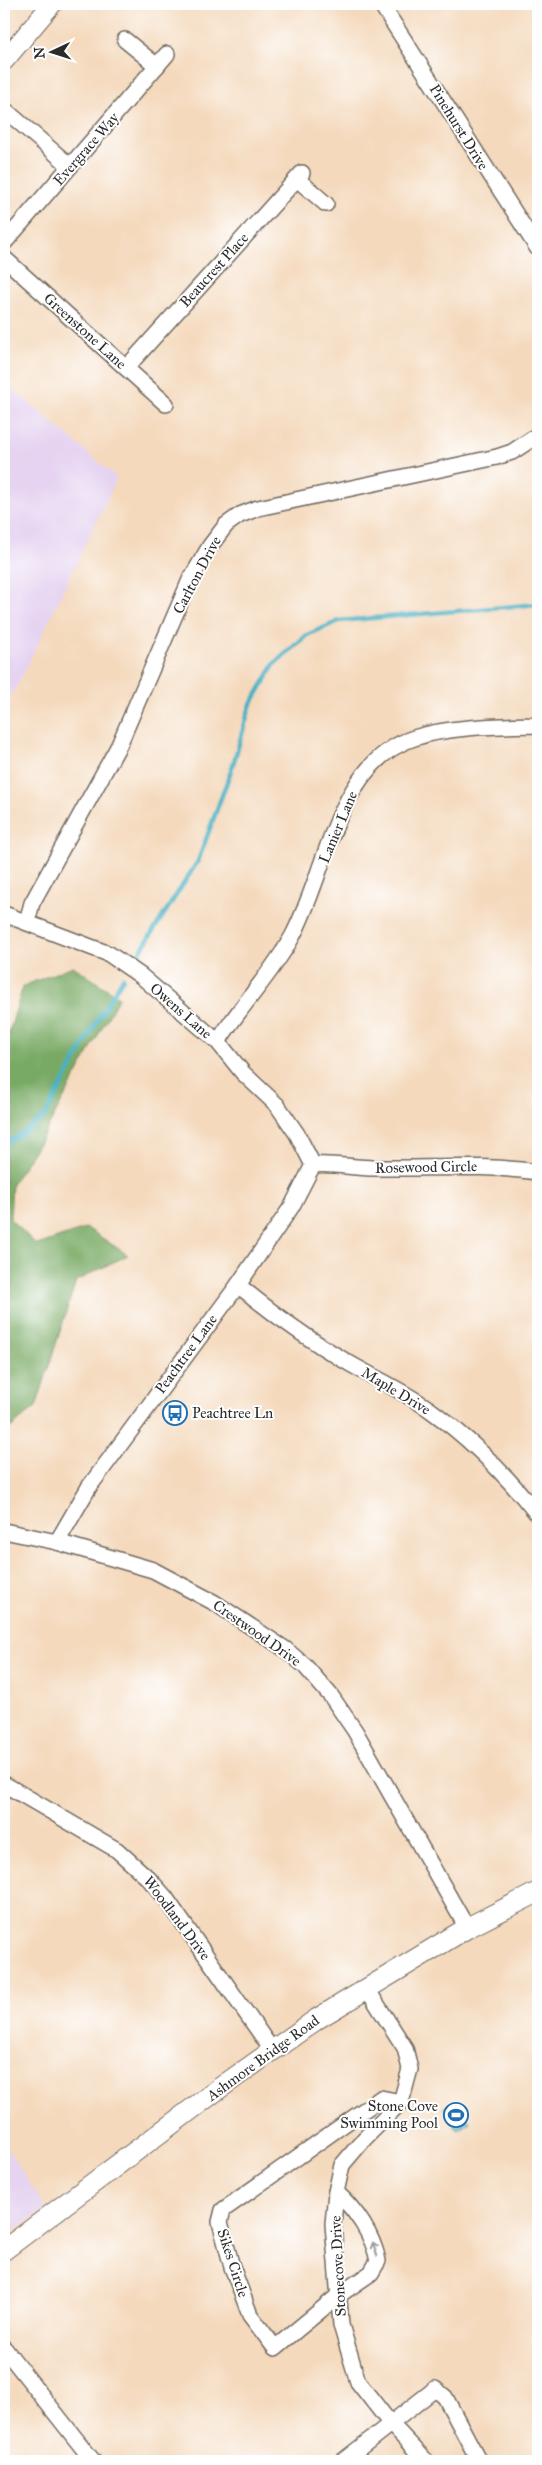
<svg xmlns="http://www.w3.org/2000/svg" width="542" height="2465" viewBox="0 0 542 2465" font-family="'IM FELL Great Primer',serif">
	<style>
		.built { fill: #e5d3f1 }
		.forest { fill: #79aa65; stroke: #526a48 }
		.water { fill: #46b1c4; stroke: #386e78 }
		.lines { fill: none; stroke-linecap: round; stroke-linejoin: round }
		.stream { stroke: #46b1c4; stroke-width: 4.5 }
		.minor-casing { stroke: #71685e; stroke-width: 18 }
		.tertiary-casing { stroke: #71685e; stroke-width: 21 }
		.secondary-casing { stroke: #71685e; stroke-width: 22 }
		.minor { stroke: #fff; stroke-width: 15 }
		.tertiary { stroke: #fff; stroke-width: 19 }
		.secondary { stroke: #fff; stroke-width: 20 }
		.oneway { stroke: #a0a0a0 }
		.labels { text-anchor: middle; stroke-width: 4; stroke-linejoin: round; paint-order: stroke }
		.street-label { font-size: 15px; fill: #2b2b2b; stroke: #fff }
		.poi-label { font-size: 15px; fill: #2b2b2b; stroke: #fff; text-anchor: start }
	</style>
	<rect width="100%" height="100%" fill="#fff"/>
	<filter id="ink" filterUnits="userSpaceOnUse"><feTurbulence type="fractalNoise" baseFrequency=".02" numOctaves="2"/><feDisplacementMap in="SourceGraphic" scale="10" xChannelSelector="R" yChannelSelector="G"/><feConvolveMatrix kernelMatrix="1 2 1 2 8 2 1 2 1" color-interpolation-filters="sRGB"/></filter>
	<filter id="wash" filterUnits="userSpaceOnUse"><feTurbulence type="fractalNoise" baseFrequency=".0096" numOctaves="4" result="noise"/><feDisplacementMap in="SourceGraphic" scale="20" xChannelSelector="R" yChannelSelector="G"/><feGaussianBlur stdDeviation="1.12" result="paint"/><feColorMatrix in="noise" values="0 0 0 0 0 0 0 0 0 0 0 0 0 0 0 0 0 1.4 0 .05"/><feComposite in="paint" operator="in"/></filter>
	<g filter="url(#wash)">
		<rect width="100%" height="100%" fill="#f4d9bc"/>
		<g class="built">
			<polygon points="4,382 117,478 20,681 4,705"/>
			<polygon points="4,2143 46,2209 4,2236"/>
		</g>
		<polygon class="forest" points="73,966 119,997 40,1142 12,1184 10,1219 37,1245 87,1228 128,1255 76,1281 36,1407 4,1433 5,1046 23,986"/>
		<polygon class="water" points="455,2101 470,2122 458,2130 443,2108"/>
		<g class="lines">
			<g class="stream">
				<polyline points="136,958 198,861 232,768 250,706 275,663 307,635 339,621 538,604"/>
				<polyline points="4,1144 20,1135 45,1116 98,1019 123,978"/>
			</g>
		</g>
	</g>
	<g filter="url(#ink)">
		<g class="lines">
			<defs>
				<g id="minor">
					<polyline points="381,4 538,249"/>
					<polyline points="125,40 157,66"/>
					<polyline points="4,109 70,166"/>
					<polyline points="297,179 326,204"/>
					<polyline points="4,243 167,54"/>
					<polyline points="4,258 166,404"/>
					<polyline points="126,368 302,173"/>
					<polyline points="4,914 109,954 141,976 218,1042 243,1073 277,1105 297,1134 313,1165"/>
					<polyline points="27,922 32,903 119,745 190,580 210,546 226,525 240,515 258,508 497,457 512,452 538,435"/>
					<path d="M218,1042c22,-36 53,-67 74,-105 35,-64 44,-174 122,-199 36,-12 86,-12 124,-13"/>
					<path d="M313,1165c21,-2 40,3 61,3 55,1 110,-4 164,4"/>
					<path d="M238,1285c34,28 71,55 109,77 29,17 59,30 86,50 40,29 74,64 105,103"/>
					<polyline points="4,1531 57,1542 153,1570 215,1603 285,1649 305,1666 331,1696 355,1731 467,1928"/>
					<polyline points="57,1542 89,1487 238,1285 292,1206 313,1165"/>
					<polyline points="4,1784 117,1850 149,1879 165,1897 272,2050"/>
					<polyline points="367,1989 405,2048 410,2069 401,2102 365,2138 342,2165 336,2192 333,2224 341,2325 358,2382 390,2423 426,2461"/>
					<path d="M336,2192c20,18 37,43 42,69l-7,12 -32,22 -64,53 -25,-33 -18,-48 -12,-45 3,-12 158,-112 20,4"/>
					<polyline points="4,2348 93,2461"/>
					<polyline points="343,2461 435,2389 445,2397 479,2461"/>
				</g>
				<polyline id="tertiary" points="4,61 52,4"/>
				<polyline id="secondary" points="4,2250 217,2090 317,2019 467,1928 538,1892"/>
			</defs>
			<use href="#minor" class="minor-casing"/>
			<use href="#tertiary" class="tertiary-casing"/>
			<use href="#secondary" class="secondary-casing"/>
			<use href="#minor" class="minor"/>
			<use href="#tertiary" class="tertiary"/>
			<use href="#secondary" class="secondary"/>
		</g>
		<defs><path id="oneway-shaft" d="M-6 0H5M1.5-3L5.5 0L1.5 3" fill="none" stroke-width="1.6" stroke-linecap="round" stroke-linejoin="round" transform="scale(1.25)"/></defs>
		<use class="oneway" href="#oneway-shaft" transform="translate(375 2249) rotate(-108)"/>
	</g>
	<defs>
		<symbol id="bus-ring" viewBox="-11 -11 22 22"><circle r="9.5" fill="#fff" stroke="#1f6fb2" stroke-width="1.5"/><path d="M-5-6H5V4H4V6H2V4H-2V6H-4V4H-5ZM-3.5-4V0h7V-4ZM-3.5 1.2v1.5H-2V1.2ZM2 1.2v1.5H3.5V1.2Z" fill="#1f6fb2"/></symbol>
		<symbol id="stadium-ring" viewBox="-11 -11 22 22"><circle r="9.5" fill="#fff" stroke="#1f6fb2" stroke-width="1.5"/><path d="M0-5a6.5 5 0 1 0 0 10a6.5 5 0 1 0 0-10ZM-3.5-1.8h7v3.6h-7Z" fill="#1f6fb2"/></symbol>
	</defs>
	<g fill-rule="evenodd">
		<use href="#bus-ring" x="161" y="1399" width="28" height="28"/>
		<use href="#stadium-ring" x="442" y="2101" width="28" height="28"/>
	</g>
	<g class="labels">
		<g class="street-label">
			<text transform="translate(459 127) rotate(58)" y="5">Pinehurst Drive</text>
			<text transform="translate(86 149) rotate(-49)" y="5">Evergrace Way</text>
			<text transform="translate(214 270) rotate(-48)" y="5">Beaucrest Place</text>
			<text transform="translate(85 331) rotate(42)" y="5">Greenstone Lane</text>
			<text transform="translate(197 575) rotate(-62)" y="5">Carlton Drive</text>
			<text transform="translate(338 827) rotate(-67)" y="5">Lanier Lane</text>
			<text transform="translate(181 1011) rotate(41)" y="5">Owens Lane</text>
			<text transform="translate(426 1167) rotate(-1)" y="5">Rosewood Circle</text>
			<text transform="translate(186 1354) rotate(-54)" y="5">Peachtree Lane</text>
			<text transform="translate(396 1391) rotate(31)" y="5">Maple Drive</text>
			<text transform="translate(257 1633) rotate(35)" y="5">Crestwood Drive</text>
			<text transform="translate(177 1918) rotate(53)" y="5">Woodland Drive</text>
			<text transform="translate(263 2058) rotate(-36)" y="5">Ashmore Bridge Road</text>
			<text transform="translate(233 2263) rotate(72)" y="5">Sikes Circle</text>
			<text transform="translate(338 2266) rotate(-93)" y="5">Stonecove Drive</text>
		</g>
		<g class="poi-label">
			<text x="192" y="1418">Peachtree Ln</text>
			<text x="438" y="2111" text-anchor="end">Stone Cove<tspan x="438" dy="17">Swimming Pool</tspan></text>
		</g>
	</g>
	<rect width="542" height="2465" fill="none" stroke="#fff" stroke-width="20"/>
	<g transform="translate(52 52) rotate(266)" stroke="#ffffff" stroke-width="4" paint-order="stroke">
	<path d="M0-4L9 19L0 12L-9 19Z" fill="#2b2b2b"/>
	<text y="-8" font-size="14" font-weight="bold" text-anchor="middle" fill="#2b2b2b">N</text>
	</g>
</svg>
